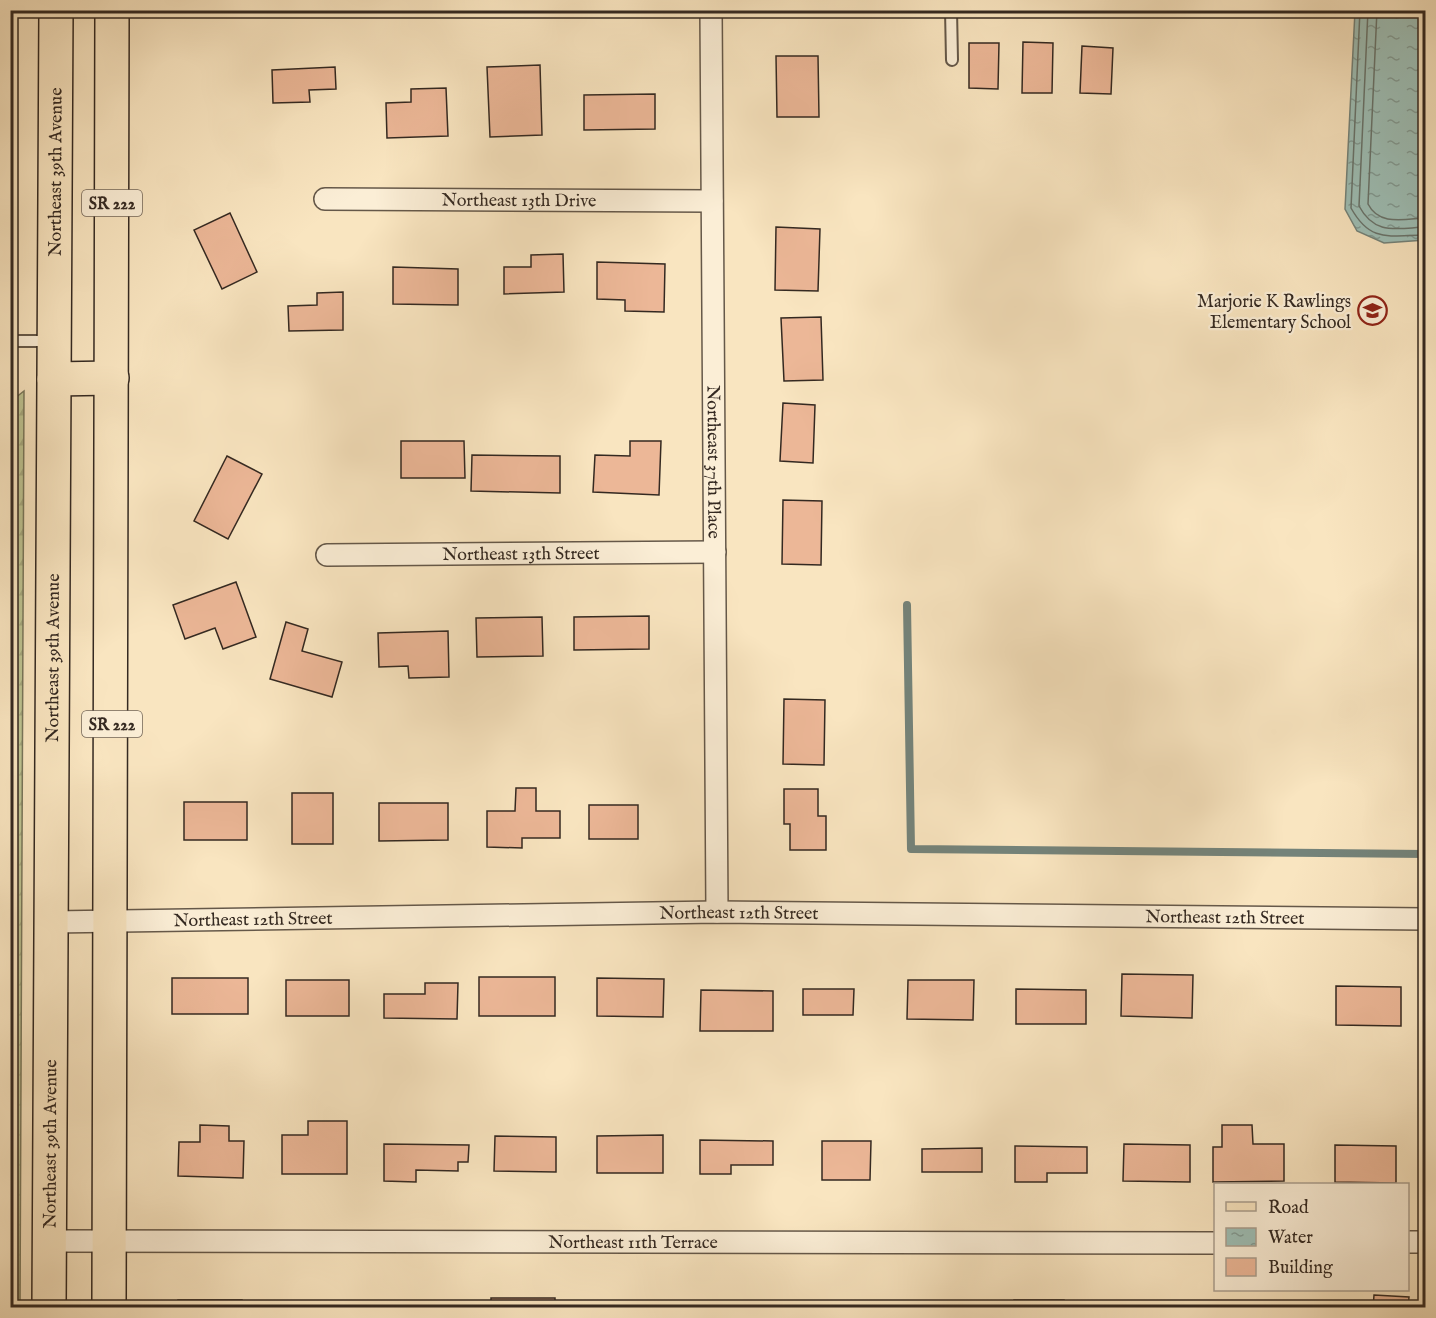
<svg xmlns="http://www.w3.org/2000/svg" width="1436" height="1318" viewBox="0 0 1436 1318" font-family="'IM FELL English',serif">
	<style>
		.forest { fill: url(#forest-firs); stroke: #79765a; stroke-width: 1.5 }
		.water { fill: url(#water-ripples); stroke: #74837a; stroke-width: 1.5 }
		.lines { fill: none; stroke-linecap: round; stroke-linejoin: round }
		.shore { stroke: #69746c; stroke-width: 1.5 }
		.stream { stroke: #74837a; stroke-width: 8 }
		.building { fill: #ecb797; stroke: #342921; stroke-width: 1.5 }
		.lane-casing { stroke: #655849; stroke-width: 14 }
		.street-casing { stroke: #655849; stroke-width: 24 }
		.primary-casing { stroke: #342921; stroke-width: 36 }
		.lane { stroke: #fbeed6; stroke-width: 10 }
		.street { stroke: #fbeed6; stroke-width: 21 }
		.primary { stroke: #f9e5c0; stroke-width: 33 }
		.labels { text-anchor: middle; stroke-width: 4.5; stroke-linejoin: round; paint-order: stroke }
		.shield { fill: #fbeed6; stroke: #706457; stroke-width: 1.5 }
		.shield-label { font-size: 16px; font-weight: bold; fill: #342921 }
		.street-label { font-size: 18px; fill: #342921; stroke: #fbeed6 }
		.poi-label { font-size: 18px; fill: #342921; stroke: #fbeed6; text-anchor: end }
	</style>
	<defs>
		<pattern id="forest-firs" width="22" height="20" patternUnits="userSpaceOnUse" patternTransform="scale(1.5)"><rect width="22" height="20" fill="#bec492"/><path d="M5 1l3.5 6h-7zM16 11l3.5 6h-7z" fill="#a4a87e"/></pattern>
		<pattern id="water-ripples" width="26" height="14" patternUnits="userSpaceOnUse" patternTransform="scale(1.5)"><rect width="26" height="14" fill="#9ebfb6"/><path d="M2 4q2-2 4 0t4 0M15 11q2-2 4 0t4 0" fill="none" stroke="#829b94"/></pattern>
	</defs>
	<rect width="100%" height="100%" fill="#f9e5c0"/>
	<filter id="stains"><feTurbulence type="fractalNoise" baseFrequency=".00333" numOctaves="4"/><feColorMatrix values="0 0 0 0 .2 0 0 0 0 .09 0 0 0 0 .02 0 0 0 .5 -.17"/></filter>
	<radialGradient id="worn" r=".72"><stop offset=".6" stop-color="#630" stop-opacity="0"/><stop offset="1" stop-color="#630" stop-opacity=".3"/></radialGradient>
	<polygon class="forest" points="24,391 20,1307 11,1308 10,402"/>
	<polygon class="water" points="1355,11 1425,11 1425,240 1384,243 1357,231 1345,209"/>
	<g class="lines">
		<g class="shore">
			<path d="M1360,10l-9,198c20,36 39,27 75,27"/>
			<path d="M1368,10l-9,196c16,30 38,22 67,21"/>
			<path d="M1377,10l-9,194c11,22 36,15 58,14"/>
		</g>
		<polyline class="stream" points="907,605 911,849 1426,854"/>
	</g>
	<g class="building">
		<polygon points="1023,42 1053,43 1052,93 1022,93"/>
		<polygon points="969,43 999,43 998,89 969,88"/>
		<polygon points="1082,46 1113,48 1111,94 1080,93"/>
		<polygon points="776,56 818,56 819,117 777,117"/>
		<polygon points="540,65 542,135 490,137 487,67"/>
		<polygon points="335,67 336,89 309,90 310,102 273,103 272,70"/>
		<polygon points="446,88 448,136 387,138 386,103 411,102 411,89"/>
		<polygon points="655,94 655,129 584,130 584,95"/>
		<polygon points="230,213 257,272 222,289 194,230"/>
		<polygon points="776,227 820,229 818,291 775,290"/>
		<polygon points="563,254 564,292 504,294 504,267 531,267 531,255"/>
		<polygon points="597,262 665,264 664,312 625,311 625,300 597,299"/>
		<polygon points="393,267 458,269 458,305 393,304"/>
		<polygon points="343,292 343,330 289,331 288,306 317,305 317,293"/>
		<polygon points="821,317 823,380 784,381 781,318"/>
		<polygon points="783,403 815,405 813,463 780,461"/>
		<polygon points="401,441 464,441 465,478 401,478"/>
		<polygon points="630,441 661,441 659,495 593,492 595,455 630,456"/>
		<polygon points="472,455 560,456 560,493 471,491"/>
		<polygon points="227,456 262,474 228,539 194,521"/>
		<polygon points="783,500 822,501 821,565 782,564"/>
		<polygon points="236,582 256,637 223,649 215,628 185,639 173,605"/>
		<polygon points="649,616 649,649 574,650 574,617"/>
		<polygon points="542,617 543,656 477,657 476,618"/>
		<polygon points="286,622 308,629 302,651 342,662 332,697 270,679"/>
		<polygon points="448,631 449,677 409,678 408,666 379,667 378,633"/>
		<polygon points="784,699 825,700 824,765 783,764"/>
		<polygon points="516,788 536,788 536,811 560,811 560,838 522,838 522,848 487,847 487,811 515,811"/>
		<polygon points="784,789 818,789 818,816 826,816 826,850 790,850 790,824 784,824"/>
		<rect x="292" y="793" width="41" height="51"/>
		<rect x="184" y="802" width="63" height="38"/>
		<polygon points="379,803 448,803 448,840 379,841"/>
		<rect x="589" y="805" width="49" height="34"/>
		<polygon points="1122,974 1193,975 1192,1018 1121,1016"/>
		<rect x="479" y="977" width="76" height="39"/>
		<rect x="172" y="978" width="76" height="36"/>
		<polygon points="597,978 664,979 663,1017 597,1016"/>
		<rect x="286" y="980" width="63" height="36"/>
		<polygon points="908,980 974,980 973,1020 907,1019"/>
		<polygon points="425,983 458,983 457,1019 384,1018 384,994 425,994"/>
		<polygon points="1336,986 1401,987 1401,1026 1336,1025"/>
		<polygon points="803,989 854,989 853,1015 803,1015"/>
		<polygon points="1016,989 1086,990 1086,1024 1016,1024"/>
		<polygon points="701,990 773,991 773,1031 700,1031"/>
		<polygon points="308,1121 347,1121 347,1174 282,1174 282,1135 308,1135"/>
		<polygon points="200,1125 229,1126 229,1141 244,1141 243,1178 178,1176 179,1142 200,1142"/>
		<polygon points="1222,1125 1252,1125 1253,1144 1284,1144 1284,1181 1213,1182 1213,1147 1222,1147"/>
		<polygon points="663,1135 663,1173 597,1173 597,1136"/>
		<polygon points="495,1136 556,1137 556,1172 494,1171"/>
		<polygon points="700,1140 773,1141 773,1165 731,1165 731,1174 700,1174"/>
		<polygon points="822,1141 871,1141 870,1180 822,1180"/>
		<polygon points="384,1144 469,1145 468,1162 458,1162 458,1171 416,1170 416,1182 384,1181"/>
		<polygon points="1124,1144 1190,1145 1190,1182 1123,1181"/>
		<polygon points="1335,1145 1396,1146 1396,1183 1335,1182"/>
		<polygon points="1015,1146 1087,1147 1087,1173 1047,1173 1047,1182 1015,1182"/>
		<polygon points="982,1148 982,1172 922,1172 922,1149"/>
		<polygon points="1374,1295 1409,1297 1408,1308 1373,1308"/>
		<rect x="491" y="1298" width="64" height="10"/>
		<rect x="178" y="1300" width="64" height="8"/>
		<rect x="1014" y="1300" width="50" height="8"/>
		<rect x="697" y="1302" width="72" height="6"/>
		<rect x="319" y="1303" width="32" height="5"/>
		<rect x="591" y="1305" width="66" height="3"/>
		<rect x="906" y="1305" width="65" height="3"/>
	</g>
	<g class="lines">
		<defs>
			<g id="lane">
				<polyline points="951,10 952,60"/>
				<polyline points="10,341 52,341"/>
			</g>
			<g id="street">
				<path id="s1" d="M711,10l6,902"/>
				<path id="s2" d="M325,199l387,2"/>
				<path id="s3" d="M327,555l388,-3"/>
				<path id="s4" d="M52,922l665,-10 709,7"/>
				<path id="s5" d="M49,1241l1167,2"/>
				<polyline points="1408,1242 1426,1242"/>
			</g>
			<g id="primary">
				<polyline points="54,379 112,378"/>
				<path id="s6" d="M49,1308l7,-1298"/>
				<polyline points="109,1308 112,10"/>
			</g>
		</defs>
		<use href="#lane" class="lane-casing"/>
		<use href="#street" class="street-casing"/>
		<use href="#primary" class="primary-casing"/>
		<use href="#lane" class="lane"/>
		<use href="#street" class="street"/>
		<use href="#primary" class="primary"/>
	</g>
	<defs>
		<symbol id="school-ring" viewBox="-11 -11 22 22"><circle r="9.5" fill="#fbeed6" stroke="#8f2418" stroke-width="1.5"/><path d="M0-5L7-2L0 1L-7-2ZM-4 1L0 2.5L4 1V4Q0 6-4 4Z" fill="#8f2418"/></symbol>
	</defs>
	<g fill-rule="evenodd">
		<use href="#school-ring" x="1356" y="294" width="33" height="33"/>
	</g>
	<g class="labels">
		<g class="shield">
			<rect x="82" y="190" width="60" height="26" rx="4.5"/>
			<rect x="82" y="711" width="60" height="26" rx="4.5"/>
		</g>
		<g class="shield-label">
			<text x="112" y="209">SR 222</text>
			<text x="112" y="730">SR 222</text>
		</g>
		<g class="street-label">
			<text dy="6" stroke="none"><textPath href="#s6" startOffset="1136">Northeast 39th Avenue</textPath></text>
			<text dy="6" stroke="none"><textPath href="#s2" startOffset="194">Northeast 13th Drive</textPath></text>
			<text dy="6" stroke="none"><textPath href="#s1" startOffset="452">Northeast 37th Place</textPath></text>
			<text dy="6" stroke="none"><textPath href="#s3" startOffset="194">Northeast 13th Street</textPath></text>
			<text dy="6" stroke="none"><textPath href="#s6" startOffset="650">Northeast 39th Avenue</textPath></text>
			<text dy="6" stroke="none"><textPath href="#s4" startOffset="687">Northeast 12th Street</textPath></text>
			<text dy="6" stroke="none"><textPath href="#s4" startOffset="1173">Northeast 12th Street</textPath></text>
			<text dy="6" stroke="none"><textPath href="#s4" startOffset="201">Northeast 12th Street</textPath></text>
			<text dy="6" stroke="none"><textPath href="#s6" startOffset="164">Northeast 39th Avenue</textPath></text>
			<text dy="6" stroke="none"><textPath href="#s5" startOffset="584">Northeast 11th Terrace</textPath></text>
		</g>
		<g class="poi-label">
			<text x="1351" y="307">Marjorie K Rawlings<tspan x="1351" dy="21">Elementary School</tspan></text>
		</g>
	</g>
	<rect width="1436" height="1318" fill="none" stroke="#f9e5c0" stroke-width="36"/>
	<rect x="12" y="12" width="1412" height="1294" fill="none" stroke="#342921" stroke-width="3"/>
	<rect x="18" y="18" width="1400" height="1282" fill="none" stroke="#342921" stroke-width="1.5"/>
	<rect x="1214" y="1183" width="195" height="108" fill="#fbeed6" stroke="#ab9f8e" stroke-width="1.5"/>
	<rect x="1226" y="1202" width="30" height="9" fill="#f9e5c0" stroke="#ab9f8e" stroke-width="1.5"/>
	<text x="1268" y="1213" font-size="18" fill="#342921">Road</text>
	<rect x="1226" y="1228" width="30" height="18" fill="url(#water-ripples)" stroke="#ab9f8e" stroke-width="1.5"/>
	<text x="1268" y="1243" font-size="18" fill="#342921">Water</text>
	<rect x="1226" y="1258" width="30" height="18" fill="#ecb797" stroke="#ab9f8e" stroke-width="1.5"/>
	<text x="1268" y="1273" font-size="18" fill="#342921">Building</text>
	<rect width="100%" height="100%" filter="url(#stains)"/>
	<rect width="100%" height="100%" fill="url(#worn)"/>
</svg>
